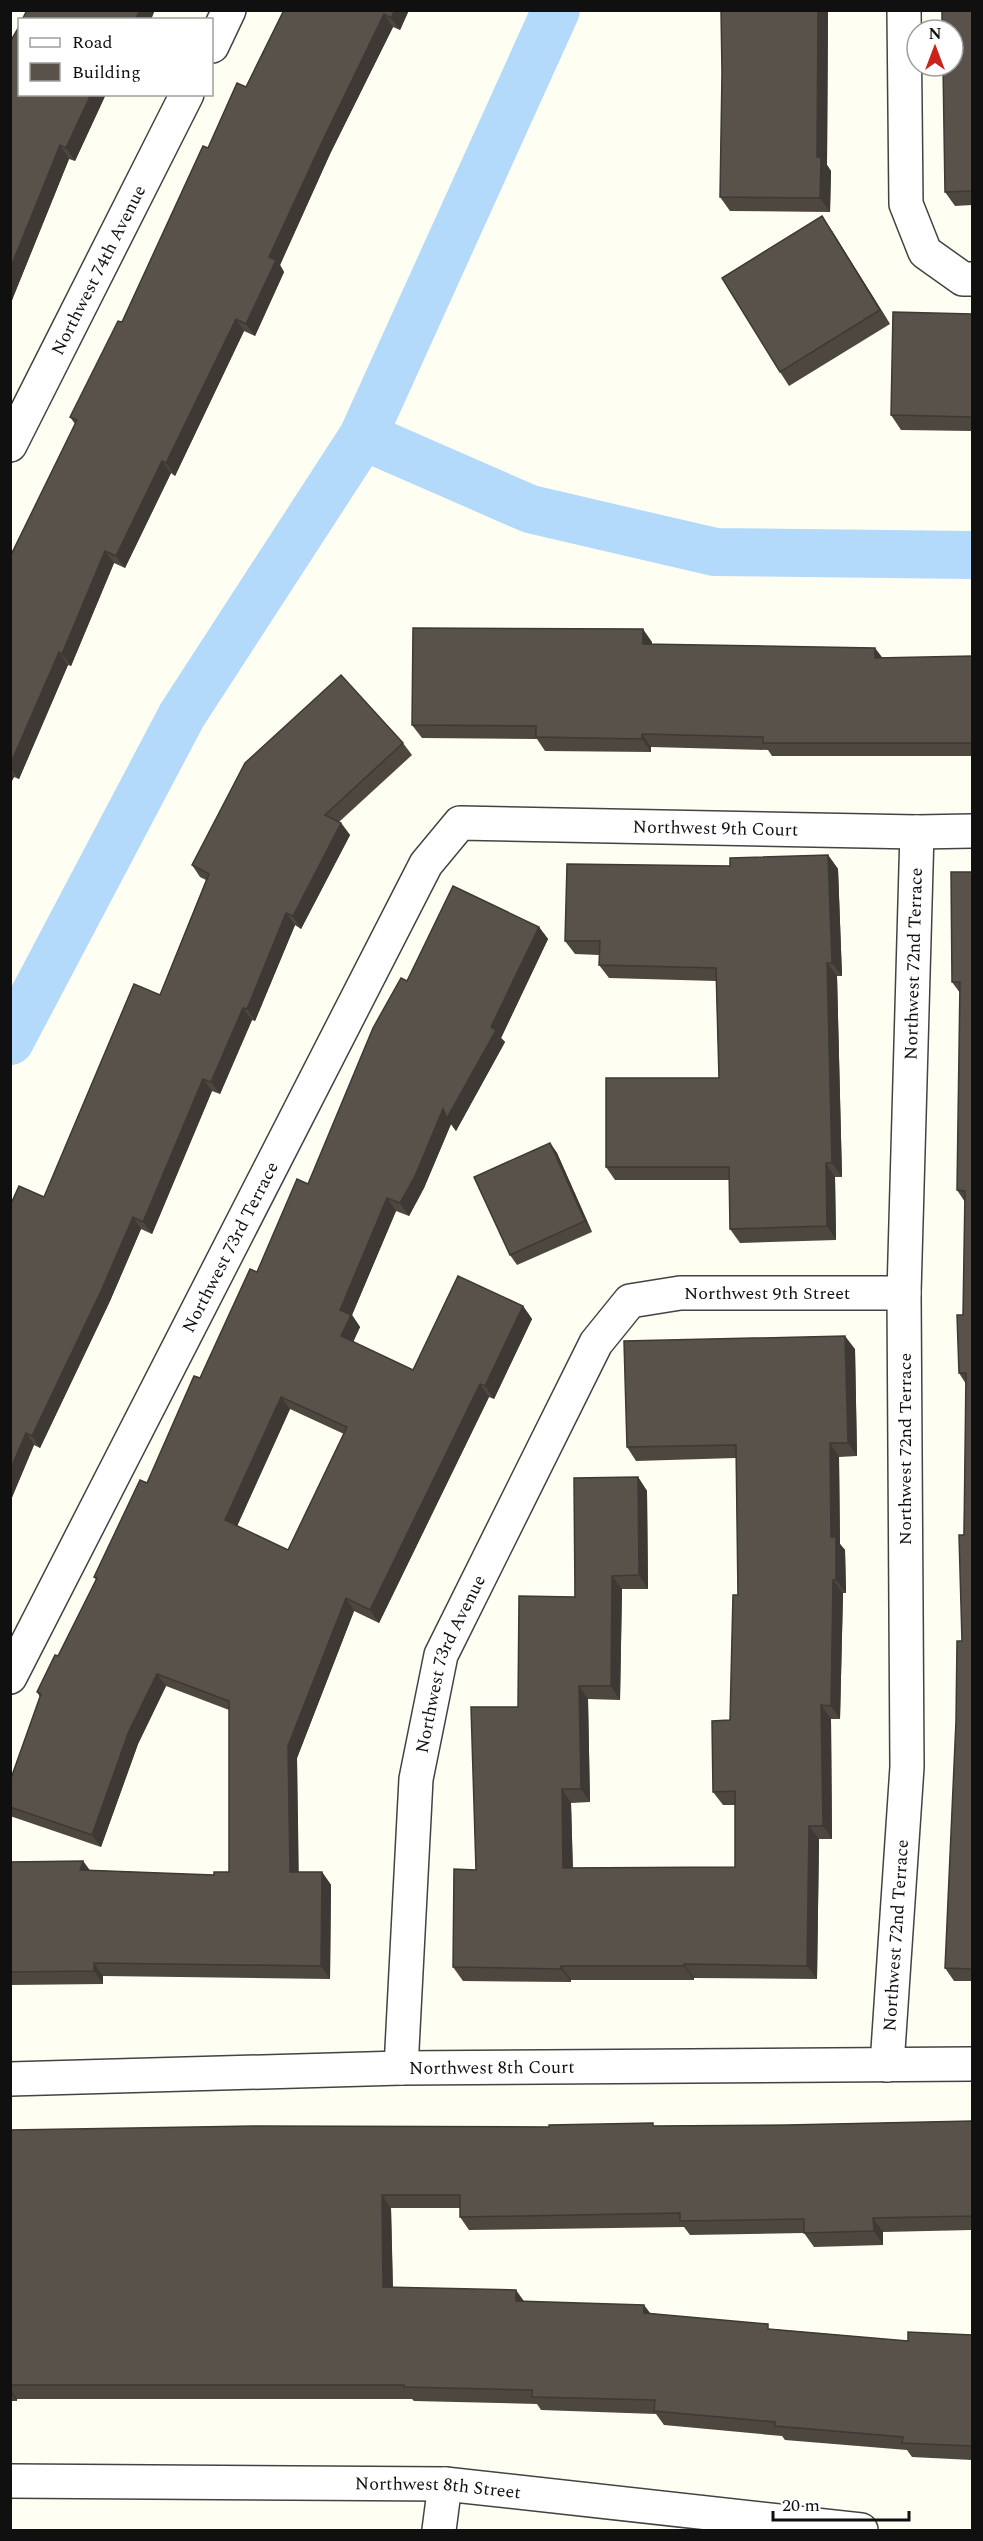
<svg xmlns="http://www.w3.org/2000/svg" width="983" height="2541" viewBox="0 0 983 2541" font-family="Spectral,serif">
	<style>
		.lines { fill: none; stroke-linecap: round; stroke-linejoin: round }
		.canal { stroke: #b3dafa; stroke-width: 48 }
		.minor-casing { stroke: #434343; stroke-width: 36 }
		.minor { stroke: #fff; stroke-width: 33 }
		.wall { fill: #4d4740; fill-rule: evenodd }
		.shaded-wall { fill: #3e3934 }
		.building { fill: #59524b; stroke: #3e3934; stroke-width: 1.5; fill-rule: evenodd }
		.labels { text-anchor: middle; stroke-width: 6; stroke-linejoin: round; paint-order: stroke }
		.street-label { font-size: 18px; fill: #101010; stroke: #fff }
	</style>
	<rect width="100%" height="100%" fill="#fffef2"/>
	<g class="lines">
		<g class="canal">
			<polyline points="363,436 530,509 715,552 972,555"/>
			<polyline points="10,1041 182,715 363,436 556,10"/>
		</g>
		<defs>
			<g id="minor">
				<polyline points="904,10 906,204 925,252 963,279 972,279"/>
				<polyline points="212,46 229,10"/>
				<path id="s1" d="M10,445l177,-351"/>
				<path id="s2" d="M10,1677l416,-813 34,-41 457,9 55,-1"/>
				<path id="s3" d="M887,2065l20,-298 -3,-474 13,-461"/>
				<path id="s4" d="M401,2068l15,-289 25,-124 155,-312 34,-42 50,-8h224"/>
				<path id="s5" d="M10,2079l391,-11 571,-4"/>
				<path id="s6" d="M10,2481l435,3 416,46"/>
				<polyline points="439,2530 445,2484"/>
			</g>
		</defs>
		<use href="#minor" class="minor-casing"/>
		<use href="#minor" class="minor"/>
	</g>
	<g class="wall">
		<polygon points="284,10 409,10 400,30 393,27 330,154 280,265 284,272 255,336 244,331 175,476 171,473 125,568 114,563 71,666 68,665 19,779 14,777 10,784 10,557 75,424 70,417 122,322 208,148 246,87"/>
		<polygon points="721,10 828,10 827,165 831,171 830,212 730,211 720,197 722,73"/>
		<polygon points="972,10 972,205 955,206 945,192"/>
		<polygon points="10,42 106,94 75,161 69,159 10,305"/>
		<polygon points="832,231 890,324 789,386 780,372"/>
		<polygon points="972,314 972,431 901,430 891,415"/>
		<polygon points="652,642 652,644 882,658 972,656 972,756 772,756 768,750 651,747 651,752 545,751 537,739 422,738 412,725"/>
		<polygon points="403,743 412,755 339,822 341,823 350,835 301,929 295,925 255,1021 252,1020 220,1094 212,1091 152,1234 141,1229 110,1301 40,1448 34,1445 10,1502 10,1206 44,1197 160,995 206,880 200,877 192,865"/>
		<polygon points="828,855 838,869 842,976 837,976 842,1177 835,1177 836,1240 740,1243 730,1229 729,1180 615,1180 606,1167 719,1078 716,981 609,978 599,965 599,955 575,954 565,941 730,866"/>
		<polygon points="972,872 972,1981 954,1981 945,1968 962,1641 966,1384 959,1373 963,1315 965,1202 957,1190 960,993 952,982"/>
		<path d="M539,927l9,12 -47,99 4,4 -49,89 -5,-7 -27,64 -15,28 -13,-5 -44,104 8,12 -7,15 60,28 110,-64 9,13 -38,80 -5,-2 -110,226 -25,-12 -57,147 1,114h24l9,13 -1,94 -227,-3v8l-93,1v-123l73,-1 6,9 125,5 15,-3v-162l-63,-24 -28,58 -37,103 -91,-31v-35l30,-84 -3,-5 21,-36 38,-76 -2,-3 53,-94 53,-105 57,-106 51,-88 99,-203zM290,1409l54,25 -56,116 -51,-24z"/>
		<polygon points="550,1143 557,1153 592,1232 517,1265 510,1255"/>
		<polygon points="855,1349 857,1456 839,1457 840,1544 845,1550 846,1593 843,1593 840,1719 831,1719 832,1839 819,1839 817,1979 694,1978 694,1980 571,1980 571,1982 463,1981 453,1967 476,1870 518,1707 638,1477 647,1491 648,1589 622,1589 620,1700 588,1699 590,1802 571,1803 573,1868 735,1867 735,1805 723,1805 713,1792 730,1720 738,1595 736,1458 636,1461 627,1447"/>
		<polygon points="972,2121 972,2230 883,2232 883,2245 814,2247 804,2233 690,2235 684,2227 469,2230 460,2217 460,2208 391,2208 393,2287 524,2301 650,2313 772,2329 908,2341 972,2335 972,2460 912,2457 907,2450 785,2440 782,2436 664,2425 656,2414 541,2410 537,2404 414,2401 412,2399 17,2399 17,2401 10,2401 10,2130 549,2127 787,2125"/>
	</g>
	<g class="shaded-wall">
		<polygon points="140,10 155,10 151,20 135,20"/>
		<polygon points="395,10 409,10 400,30 391,18"/>
		<polygon points="818,10 828,10 827,165 831,171 830,212 820,198 817,157"/>
		<polygon points="384,14 393,27 330,154 280,265 284,272 255,336 246,324 269,257 322,142"/>
		<polygon points="91,94 106,94 75,161 66,148"/>
		<polygon points="60,145 69,159 10,305 10,269"/>
		<polygon points="822,216 832,231 890,324 880,310"/>
		<polygon points="236,319 244,331 175,476 166,463"/>
		<polygon points="162,461 171,473 125,568 116,556"/>
		<polygon points="105,551 114,563 71,666 62,654"/>
		<polygon points="643,629 652,642 652,657 643,644"/>
		<polygon points="875,648 885,661 875,658"/>
		<polygon points="59,652 68,665 19,779 10,768 10,765"/>
		<polygon points="642,734 651,747 651,752 642,739"/>
		<polygon points="10,773 14,777 10,784"/>
		<polygon points="341,823 350,835 301,929 293,916"/>
		<polygon points="828,855 838,869 842,976 832,963"/>
		<polygon points="286,913 295,925 255,1021 247,1009"/>
		<polygon points="539,927 548,939 501,1038 505,1042 456,1131 451,1124 424,1188 409,1216 400,1203 443,1109 491,1027"/>
		<polygon points="827,963 837,976 842,1177 832,1163"/>
		<polygon points="243,1008 252,1020 220,1094 211,1082"/>
		<polygon points="203,1079 212,1091 152,1234 143,1222"/>
		<polygon points="550,1143 557,1153 592,1232 585,1221"/>
		<polygon points="826,1163 835,1177 836,1240 827,1226"/>
		<polygon points="387,1198 396,1211 352,1315 360,1327 350,1349 341,1336 340,1310"/>
		<polygon points="133,1217 141,1229 110,1301 40,1448 32,1436"/>
		<polygon points="523,1306 532,1319 494,1399 485,1386"/>
		<polygon points="845,1336 855,1349 857,1456 848,1443"/>
		<polygon points="480,1384 489,1397 379,1623 370,1610"/>
		<polygon points="281,1397 290,1409 234,1533 225,1520"/>
		<polygon points="26,1433 34,1445 10,1502 10,1470"/>
		<polygon points="830,1443 839,1457 840,1544 845,1550 846,1593 836,1580 831,1537"/>
		<polygon points="638,1477 647,1491 648,1589 639,1575"/>
		<polygon points="612,1576 622,1589 620,1700 611,1686"/>
		<polygon points="833,1580 843,1593 840,1719 831,1706"/>
		<polygon points="346,1598 354,1611 297,1758 299,1885 290,1872 288,1746"/>
		<polygon points="157,1674 166,1686 138,1744 101,1847 92,1835 129,1731"/>
		<polygon points="579,1686 588,1699 590,1802 581,1789"/>
		<polygon points="821,1705 831,1719 832,1839 823,1826"/>
		<polygon points="562,1789 571,1803 573,1882 563,1868"/>
		<polygon points="809,1826 819,1839 817,1979 807,1966"/>
		<polygon points="83,1861 92,1873 80,1870"/>
		<polygon points="322,1872 331,1885 330,1979 321,1966"/>
		<polygon points="94,1963 103,1976 103,1984 94,1971"/>
		<polygon points="684,1964 694,1978 694,1980 684,1966"/>
		<polygon points="561,1966 571,1980 571,1982 561,1969"/>
		<polygon points="382,2195 391,2208 393,2301 383,2287"/>
		<polygon points="873,2218 883,2232 883,2245 874,2231"/>
		<polygon points="516,2290 526,2304 516,2301"/>
		<polygon points="644,2305 654,2318 644,2313"/>
		<polygon points="10,2389 17,2399 17,2401 10,2392"/>
	</g>
	<g class="building">
		<polygon points="27,10 140,10 135,20 22,20"/>
		<polygon points="284,10 395,10 391,18 384,14 322,142 269,257 276,260 246,324 236,319 166,463 162,461 116,556 105,551 62,654 59,652 10,765 10,557 77,420 70,417 118,321 122,322 203,146 208,148 237,83 246,87"/>
		<polygon points="721,10 818,10 817,157 821,157 820,198 720,197 722,73"/>
		<polygon points="942,10 972,10 972,191 945,192 943,66 953,66 953,30 942,30"/>
		<polygon points="20,25 20,94 91,94 66,148 60,145 10,269 10,42"/>
		<polygon points="822,216 880,310 780,372 722,278"/>
		<polygon points="893,312 972,314 972,417 891,415"/>
		<polygon points="413,628 643,629 643,644 875,648 875,658 972,656 972,743 763,743 763,737 642,734 642,739 536,737 536,726 412,725"/>
		<polygon points="341,675 403,743 325,815 341,823 293,916 286,913 247,1009 243,1008 211,1082 203,1079 143,1222 133,1217 102,1289 32,1436 26,1433 10,1470 10,1206 19,1186 44,1197 134,984 160,995 209,874 192,865 245,763"/>
		<polygon points="828,855 832,963 827,963 832,1163 826,1163 827,1226 730,1229 729,1167 606,1167 606,1078 719,1078 716,968 599,965 600,941 565,941 567,864 730,866 730,858"/>
		<polygon points="951,872 972,872 972,1969 945,1968 956,1721 957,1641 962,1641 959,1535 964,1535 966,1373 959,1373 957,1315 963,1315 965,1191 957,1190 960,982 952,982"/>
		<path d="M453,886l86,41 -48,100 5,3 -49,88 -4,-9 -28,67 -15,27 -13,-5 -47,112 11,5 -10,21 72,34 45,-94 65,30 -38,80 -5,-2 -110,226 -24,-12 -58,148 2,126h32l-1,94 -227,-3v8l-84,1v-110l73,-1 -3,9 134,5v-3h15v-171l-72,-27 -28,57 -37,104 -82,-28v-26l31,-87 -4,-2 18,-37 3,1 39,-78 -3,-1 46,-97 7,3 47,-107 6,2 50,-109 7,3 40,-93 11,5 65,-156 28,-50 6,3zM281,1397l66,30 -59,123 -63,-30z"/>
		<polygon points="550,1143 585,1221 510,1255 474,1177"/>
		<polygon points="845,1336 848,1443 830,1443 831,1537 836,1537 836,1580 833,1580 831,1706 821,1705 823,1826 809,1826 807,1966 684,1964 684,1966 561,1966 561,1969 453,1967 454,1869 476,1870 471,1707 518,1707 519,1596 575,1597 574,1478 638,1477 639,1575 612,1576 611,1686 579,1686 581,1789 562,1789 563,1868 735,1867 735,1791 713,1792 712,1721 730,1720 733,1595 738,1595 736,1445 627,1447 624,1341"/>
		<polygon points="972,2121 972,2216 873,2218 874,2231 804,2233 804,2219 680,2221 680,2213 460,2217 460,2195 382,2195 383,2287 516,2290 516,2301 644,2305 644,2313 768,2324 768,2329 908,2341 908,2332 972,2335 972,2446 902,2443 903,2437 775,2426 775,2422 654,2411 655,2400 532,2397 532,2390 404,2387 404,2385 10,2385 10,2130 255,2126 549,2127 549,2125 653,2123 653,2126 787,2125"/>
	</g>
	<g class="labels">
		<g class="street-label">
			<text dy="6" stroke="none"><textPath href="#s1" startOffset="196">Northwest 74th Avenue</textPath></text>
			<text dy="6" stroke="none"><textPath href="#s2" startOffset="1222">Northwest 9th Court</textPath></text>
			<text dy="6" stroke="none"><textPath href="#s3" startOffset="1102">Northwest 72nd Terrace</textPath></text>
			<text dy="6" stroke="none"><textPath href="#s2" startOffset="483">Northwest 73rd Terrace</textPath></text>
			<text dy="6" stroke="none"><textPath href="#s4" startOffset="956">Northwest 9th Street</textPath></text>
			<text transform="translate(905 1449) rotate(-90)" y="6">Northwest 72nd Terrace</text>
			<text dy="6" stroke="none"><textPath href="#s4" startOffset="410">Northwest 73rd Avenue</textPath></text>
			<text dy="6" stroke="none"><textPath href="#s3" startOffset="130">Northwest 72nd Terrace</textPath></text>
			<text dy="6" stroke="none"><textPath href="#s5" startOffset="482">Northwest 8th Court</textPath></text>
			<text dy="6" stroke="none"><textPath href="#s6" startOffset="428">Northwest 8th Street</textPath></text>
		</g>
	</g>
	<rect width="983" height="2541" fill="none" stroke="#101010" stroke-width="24"/>
	<rect x="18" y="18" width="195" height="78" fill="#ffffff" stroke="#9f9f9f" stroke-width="1.5"/>
	<rect x="30" y="38" width="30" height="9" fill="#ffffff" stroke="#9f9f9f" stroke-width="1.5"/>
	<text x="72" y="48" font-size="18" fill="#101010">Road</text>
	<rect x="30" y="63" width="30" height="18" fill="#59524b" stroke="#9f9f9f" stroke-width="1.5"/>
	<text x="72" y="78" font-size="18" fill="#101010">Building</text>
	<g transform="translate(935 48)"><circle r="28" fill="#ffffff" stroke="#9f9f9f" stroke-width="1.5"/>
	<path d="M0-4.5L10 22L0 15L-10 22Z" fill="#cb221c"/>
	<text y="-9" font-size="16" font-weight="bold" text-anchor="middle" fill="#101010">N</text>
	</g>
	<path d="M773 2511v9h136v-9" fill="none" stroke="#101010" stroke-width="3"/>
	<text x="782" y="2511" font-size="18" fill="#101010" stroke="#ffffff" stroke-width="4.5" paint-order="stroke">20 m</text>
</svg>
